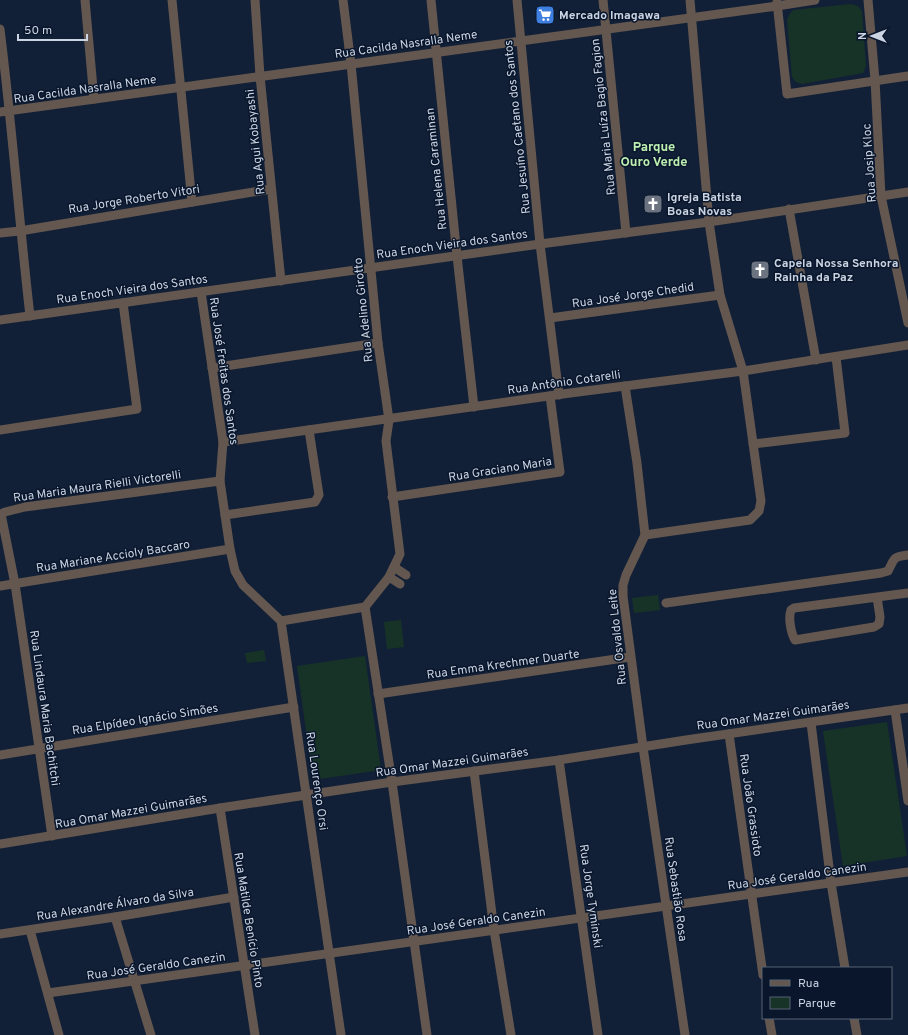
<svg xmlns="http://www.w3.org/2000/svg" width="908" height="1035" viewBox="0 0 908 1035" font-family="Overpass,sans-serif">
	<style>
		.green { fill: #173327 }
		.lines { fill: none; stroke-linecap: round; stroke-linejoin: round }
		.street { stroke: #64574f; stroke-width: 9 }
		.labels { text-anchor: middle; stroke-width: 3; stroke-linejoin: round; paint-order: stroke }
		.poi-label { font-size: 12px; font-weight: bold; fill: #cad4e3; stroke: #09162c; text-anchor: start }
		.street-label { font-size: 12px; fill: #cad4e3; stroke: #09162c }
		.neighbourhood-label { font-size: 13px; font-weight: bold; fill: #bdf0b0; stroke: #09162c }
	</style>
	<rect width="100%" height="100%" fill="#122037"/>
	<g class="green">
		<polygon points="851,4 858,6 862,11 866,66 863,73 802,84 796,82 792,77 787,20 789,15 793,10"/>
		<polygon points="658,595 660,610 634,613 632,598"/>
		<polygon points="401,620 404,647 387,649 384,622"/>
		<polygon points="264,650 266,661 247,663 245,653"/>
		<polygon points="365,656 381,770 313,780 297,666"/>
		<polygon points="887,722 907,856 843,866 823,731"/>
	</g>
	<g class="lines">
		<g class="street">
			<polyline points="85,0 94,99"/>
			<polyline points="172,0 192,202"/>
			<polyline points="255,0 260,76 281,281"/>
			<polyline points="343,0 351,64 378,343 389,420 386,441 400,554 389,577 365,607"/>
			<polyline points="431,0 457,256 474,407"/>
			<polyline points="517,0 540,244 559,395"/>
			<polyline points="603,0 626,233"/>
			<polyline points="868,0 875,80 881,196 908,323"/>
			<polyline points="777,2 787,94 908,76"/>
			<path d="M0,29c12,96 19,191 30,287"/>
			<polyline points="0,112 777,6 815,0"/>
			<polyline points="789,209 816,360"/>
			<polyline points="0,233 20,231 271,189"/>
			<polyline points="201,292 223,442 220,481 230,549 235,571 243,585 281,621 341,1035"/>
			<polyline points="550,318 720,295"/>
			<polyline points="0,320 540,244 709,222 908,192"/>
			<polyline points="212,368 378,343"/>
			<polyline points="625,386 637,463 645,535 626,575 623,585 623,596 643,747 685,1035"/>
			<polyline points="0,430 137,409 123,303"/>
			<polyline points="223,442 570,393 743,371 908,345"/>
			<polyline points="753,444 845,433 836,357"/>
			<polyline points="392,497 560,472 550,396"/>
			<polyline points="225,515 315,502 319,495 309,430"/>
			<polyline points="645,535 750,520 759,511 761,501 743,371 720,295 709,222 690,0"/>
			<polyline points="394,567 406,575"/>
			<polyline points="389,577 400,584"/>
			<polyline points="0,586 230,549"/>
			<path d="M877,597l3,20 -1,7 -5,3 -73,12 -6,1c-4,-7 -7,-22 -4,-30l3,-2 114,-15"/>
			<path d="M666,603l215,-30 7,-2c7,-13 4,-14 20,-16"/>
			<polyline points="365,607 392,782 427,1035"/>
			<polyline points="281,621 365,607"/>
			<polyline points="378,694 630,657"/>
			<polyline points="895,710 908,801"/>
			<polyline points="811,723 831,883 845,968"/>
			<polyline points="729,734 763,975"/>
			<polyline points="0,755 294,707"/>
			<polyline points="559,760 598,1035"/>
			<polyline points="474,771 494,930 511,1035"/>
			<polyline points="220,808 255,1035"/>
			<polyline points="52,836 15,584 1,514 5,512 25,507 220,481"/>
			<polyline points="0,844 220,808 392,782 559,760 686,740 908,708"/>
			<polyline points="115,917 151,1035"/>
			<polyline points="30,930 59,1035"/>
			<polyline points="0,934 115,917 234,897"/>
			<polyline points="48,993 908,872"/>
			<polyline points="769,1018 772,1035"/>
			<polyline points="854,1018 857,1035"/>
		</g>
	</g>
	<defs>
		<symbol id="supermarket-square" viewBox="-11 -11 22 22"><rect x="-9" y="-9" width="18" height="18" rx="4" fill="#3f7fe0" stroke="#09162c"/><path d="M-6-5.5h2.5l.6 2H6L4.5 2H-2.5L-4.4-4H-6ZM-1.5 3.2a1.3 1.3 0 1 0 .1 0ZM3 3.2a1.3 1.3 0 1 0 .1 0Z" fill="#fff"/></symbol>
		<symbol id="church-square" viewBox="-11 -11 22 22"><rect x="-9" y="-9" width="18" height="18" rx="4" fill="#6b7280" stroke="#09162c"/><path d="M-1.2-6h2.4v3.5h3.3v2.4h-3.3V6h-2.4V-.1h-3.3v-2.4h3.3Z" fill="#fff"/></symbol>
	</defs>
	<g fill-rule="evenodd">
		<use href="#supermarket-square" x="534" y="4" width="22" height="22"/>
		<use href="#church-square" x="642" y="193" width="22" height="22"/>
		<use href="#church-square" x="749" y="259" width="22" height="22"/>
	</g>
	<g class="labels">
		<g class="poi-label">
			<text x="559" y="19">Mercado Imagawa</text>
			<text x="667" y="201">Igreja Batista<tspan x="667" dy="14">Boas Novas</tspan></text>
			<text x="774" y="267">Capela Nossa Senhora<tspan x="774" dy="14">Rainha da Paz</tspan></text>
		</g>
		<g class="street-label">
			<text transform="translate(406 44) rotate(-8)" y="4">Rua Cacilda Nasralla Neme</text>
			<text transform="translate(85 89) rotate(-8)" y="4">Rua Cacilda Nasralla Neme</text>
			<text transform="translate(603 117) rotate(-96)" y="4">Rua Maria Luíza Bagio Fagion</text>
			<text transform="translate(517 127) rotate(-96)" y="4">Rua Jesuíno Caetano dos Santos</text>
			<text transform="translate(255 142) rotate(-96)" y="4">Rua Agui Kobayashi</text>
			<text transform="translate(869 163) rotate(-94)" y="4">Rua Josip Kloc</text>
			<text transform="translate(436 169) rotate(-96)" y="4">Rua Helena Caraminan</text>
			<text transform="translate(134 199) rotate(-9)" y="4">Rua Jorge Roberto Vitori</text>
			<text transform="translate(452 244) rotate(-8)" y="4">Rua Enoch Vieira dos Santos</text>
			<text transform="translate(132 289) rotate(-8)" y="4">Rua Enoch Vieira dos Santos</text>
			<text transform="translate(633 295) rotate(-8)" y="4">Rua José Jorge Chedid</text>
			<text transform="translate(363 310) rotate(-96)" y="4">Rua Adelino Girotto</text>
			<text transform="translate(224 371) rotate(82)" y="4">Rua José Freitas dos Santos</text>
			<text transform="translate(564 382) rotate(-8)" y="4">Rua Antônio Cotarelli</text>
			<text transform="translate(500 469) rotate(-9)" y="4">Rua Graciano Maria</text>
			<text transform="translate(97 486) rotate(-8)" y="4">Rua Maria Maura Rielli Victorelli</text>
			<text transform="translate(113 556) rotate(-9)" y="4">Rua Mariane Accioly Baccaro</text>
			<text transform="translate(617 637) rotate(-96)" y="4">Rua Osvaldo Leite</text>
			<text transform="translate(503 664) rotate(-8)" y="4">Rua Emma Krechmer Duarte</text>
			<text transform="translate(45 708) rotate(82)" y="4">Rua Lindaura Maria Bachitchi</text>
			<text transform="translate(773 715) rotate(-8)" y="4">Rua Omar Mazzei Guimarães</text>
			<text transform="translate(145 719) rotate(-9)" y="4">Rua Elpídeo Ignácio Simões</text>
			<text transform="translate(452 762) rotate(-8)" y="4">Rua Omar Mazzei Guimarães</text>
			<text transform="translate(317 781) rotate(82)" y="4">Rua Lourenço Orsi</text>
			<text transform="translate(751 805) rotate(82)" y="4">Rua João Grassioto</text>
			<text transform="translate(131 811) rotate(-10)" y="4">Rua Omar Mazzei Guimarães</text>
			<text transform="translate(797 876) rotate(-8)" y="4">Rua José Geraldo Canezin</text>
			<text transform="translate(676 889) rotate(82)" y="4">Rua Sebastião Rosa</text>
			<text transform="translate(591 896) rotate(82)" y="4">Rua Jorge Tyminski</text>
			<text transform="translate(115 904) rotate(-9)" y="4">Rua Alexandre Álvaro da Silva</text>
			<text transform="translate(249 920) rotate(81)" y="4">Rua Matilde Benício Pinto</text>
			<text transform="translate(476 921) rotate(-8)" y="4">Rua José Geraldo Canezin</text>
			<text transform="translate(156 966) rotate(-8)" y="4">Rua José Geraldo Canezin</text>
		</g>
		<g class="neighbourhood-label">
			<text x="654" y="151">Parque<tspan x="654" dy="15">Ouro Verde</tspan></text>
		</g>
	</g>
	<rect x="762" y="967" width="130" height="52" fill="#09162c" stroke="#566275"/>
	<rect x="770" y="980" width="20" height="6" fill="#64574f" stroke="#566275"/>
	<text x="798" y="987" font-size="12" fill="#cad4e3">Rua</text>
	<rect x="770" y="997" width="20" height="12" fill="#173327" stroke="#566275"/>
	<text x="798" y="1007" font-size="12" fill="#cad4e3">Parque</text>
	<g transform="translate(872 36) rotate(270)" stroke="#09162c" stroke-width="3" paint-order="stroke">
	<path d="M0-3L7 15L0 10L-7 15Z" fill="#cad4e3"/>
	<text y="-6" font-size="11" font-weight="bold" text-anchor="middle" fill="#cad4e3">N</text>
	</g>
	<path d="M18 34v6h69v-6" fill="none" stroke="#cad4e3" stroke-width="2"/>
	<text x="24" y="34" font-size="12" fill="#cad4e3" stroke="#09162c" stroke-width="3" paint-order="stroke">50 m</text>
</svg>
